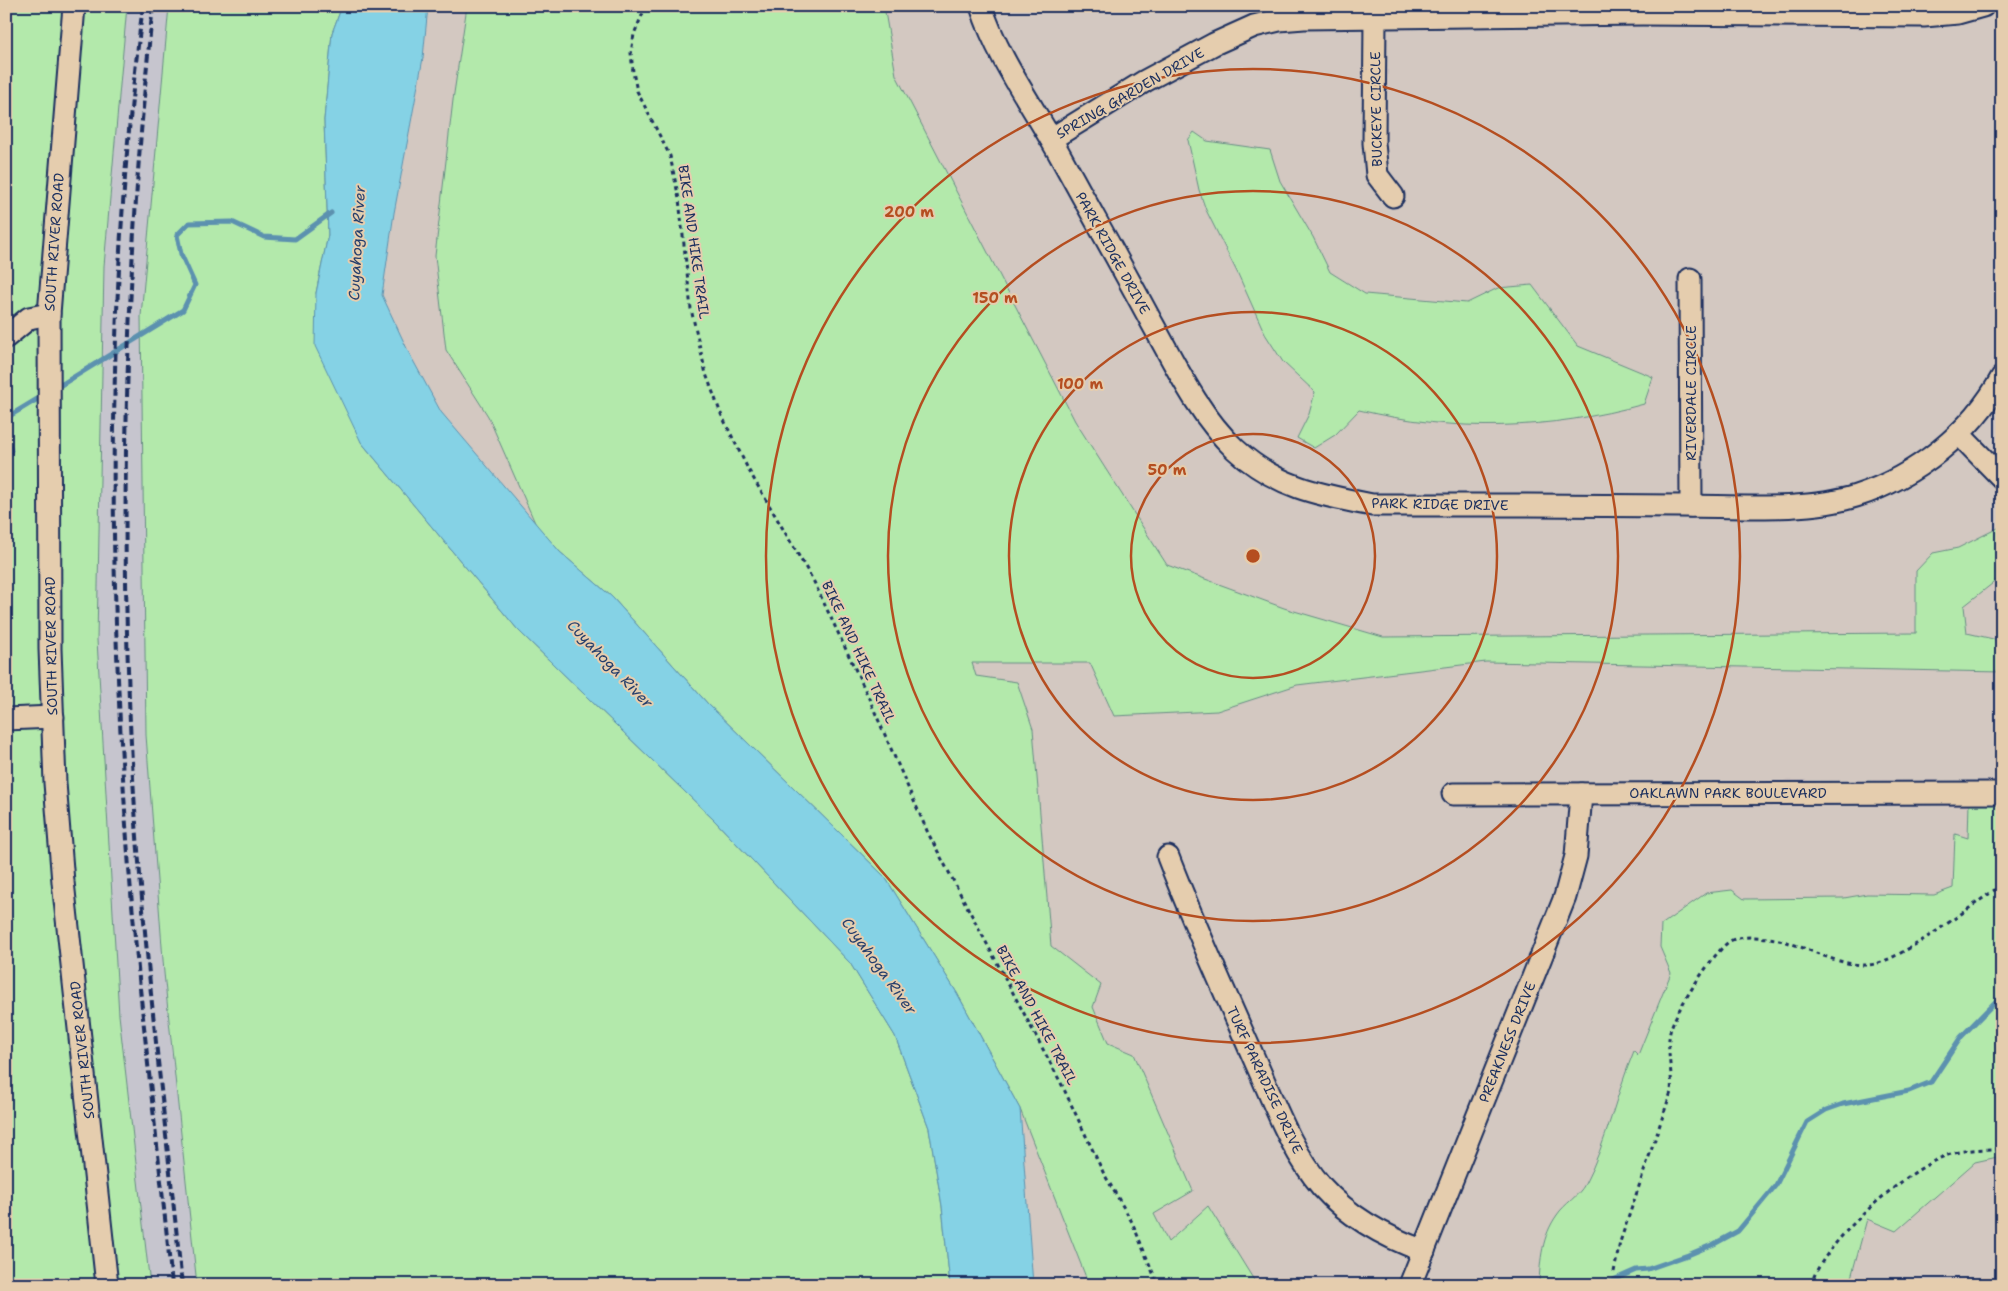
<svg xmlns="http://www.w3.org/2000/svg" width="2008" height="1291" viewBox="0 0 2008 1291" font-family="'Shantell Sans',sans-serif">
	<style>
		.built { fill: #c6c5ce }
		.green { fill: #b3e9ab; stroke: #678c84 }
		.water { fill: #85d2e5; stroke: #5b91af }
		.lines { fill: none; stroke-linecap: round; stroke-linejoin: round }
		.stream { stroke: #5b91af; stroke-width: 5 }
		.minor-casing { stroke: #1b2f5e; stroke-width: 25 }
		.path { stroke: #1b2f5e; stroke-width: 3; stroke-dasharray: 4 4; stroke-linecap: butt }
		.minor { stroke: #e5cdae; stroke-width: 21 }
		.rail { stroke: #1b2f5e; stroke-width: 4; stroke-dasharray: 8 4; stroke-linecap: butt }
		.ring { fill: none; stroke: #b54e20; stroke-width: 2.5 }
		.labels { text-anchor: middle; stroke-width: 4; stroke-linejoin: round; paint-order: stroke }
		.street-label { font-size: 14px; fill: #1b2f5e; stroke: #e5cdae }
		.water-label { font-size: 15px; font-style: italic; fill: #263f6c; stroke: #e5cdae }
		.centre { fill: #b54e20; stroke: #e5cdae; stroke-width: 2.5 }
		.ring-label { font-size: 15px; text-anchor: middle; font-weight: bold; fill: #b54e20; stroke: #e5cdae; stroke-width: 4; stroke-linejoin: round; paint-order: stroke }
	</style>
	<rect width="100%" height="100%" fill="#d3c8c1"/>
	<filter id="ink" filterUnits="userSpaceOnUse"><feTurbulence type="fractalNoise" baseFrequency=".02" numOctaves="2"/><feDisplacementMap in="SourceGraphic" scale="10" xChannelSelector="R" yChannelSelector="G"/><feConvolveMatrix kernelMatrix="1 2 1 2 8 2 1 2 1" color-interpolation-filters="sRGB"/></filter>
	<g filter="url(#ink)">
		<polygon class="built" points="127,6 169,6 141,316 146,735 164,973 197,1285 150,1285 119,1015 97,640 104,266"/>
		<g class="green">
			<polygon points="6,6 127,6 104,266 97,640 119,1015 150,1285 6,1285"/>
			<polygon points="169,6 342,6 332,33 324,120 328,235 316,293 361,442 518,630 715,821 850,963 895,1036 929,1128 942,1206 950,1285 197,1285 164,973 146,735 141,316"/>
			<polygon points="467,6 884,6 896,75 1075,421 1167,565 1284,608 1383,637 1916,633 1916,571 1933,553 1958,548 2002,526 2002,576 1964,606 1967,633 2002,641 2002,672 1486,662 1297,685 1217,711 1114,716 1090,663 972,663 976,676 1017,682 1033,729 1051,946 1101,985 1093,1007 1108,1043 1134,1054 1193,1191 1154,1214 1168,1242 1208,1206 1257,1285 1089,1285 1020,1109 957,993 885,877 708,704 612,597 560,552 536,525 488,416 446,350 435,256 453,100"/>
			<path d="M1194,132l13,9 63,9 10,31 33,56 17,35 35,22 102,9 31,-15 34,-3 46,61 75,31 -9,27c-94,26 -190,29 -285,6l-24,25 -21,13 -17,-10 12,-24 6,-22 -32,-30 -18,-28 -27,-60 -32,-64 -7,-20 -11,-50z"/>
			<path d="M1969,803l33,2v351l-27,6 -79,69 -29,-12 -18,66h-310c1,-25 3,-49 18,-70 7,-11 22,-19 28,-31 22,-42 31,-90 49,-133l4,4 33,-82 -11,-26 1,-22 45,-32 26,-3 12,9 100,-1 23,-4 67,1 19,-7 2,-54 13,4z"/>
		</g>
		<g class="water">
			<polygon points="342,6 428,6 423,58 394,213 382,295 409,353 441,412 560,552 612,597 708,704 885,877 957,993 1020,1109 1033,1285 950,1285 942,1206 929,1128 895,1036 850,963 715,821 518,630 361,442 315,346 316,293 328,235 324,120 332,33"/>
			<polygon points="6,429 13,451 6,458"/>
		</g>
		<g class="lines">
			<g class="stream">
				<polyline points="56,388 183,310 195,285 181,254 177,235 189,223 232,222 264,237 295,239 331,213"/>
				<polyline points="6,418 44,395"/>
				<polyline points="1602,1285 1636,1270 1648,1269 1688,1255 1714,1244 1738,1231 1776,1185 1807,1122 1826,1110 1843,1104 1909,1091 1931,1082 1961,1037 2002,995"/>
			</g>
			<defs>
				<g id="minor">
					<polyline points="74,6 49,314 50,649 55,783 63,882 107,1285"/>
					<path d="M981,6c17,54 53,101 80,151 30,55 61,110 91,166 24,43 46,91 83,126 41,38 85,46 137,56 104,0 207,0 311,1 53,0 122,6 173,-10 60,-19 116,-64 146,-119"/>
					<polyline points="1375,17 1374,143 1377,175 1393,196"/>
					<polyline points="1051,139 1145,81 1214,44 1254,26 1279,20 1304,18 1642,14 1924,16 1958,13 1983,6"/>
					<polyline points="1690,279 1691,506"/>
					<polyline points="6,337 29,318 49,314"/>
					<polyline points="1959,434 2002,478"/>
					<polyline points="6,719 53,717"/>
					<polyline points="1453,794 2002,793"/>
					<path d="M1168,857c27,70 58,138 88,206 19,42 35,88 66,124 28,31 63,50 102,64"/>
					<polyline points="1410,1285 1565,897 1576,856 1581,794"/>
				</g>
			</defs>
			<use href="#minor" class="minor-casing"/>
			<g class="path">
				<polyline points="646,6 634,34 631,53 633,72 637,91 670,156 679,199 691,309 706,374 721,414 748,469 814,582 867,694 928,833 1062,1085 1103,1172 1132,1222 1158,1285"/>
				<path d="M1614,1272l6,-30 51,-150c2,-20 -5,-41 -1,-60 3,-18 45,-82 60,-91 12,-6 33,-4 45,-2 29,6 59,26 91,26 30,1 108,-62 136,-80"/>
				<path d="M1811,1285c11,-42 94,-114 134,-129 19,-7 37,-7 57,-7"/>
			</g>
			<use href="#minor" class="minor"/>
			<g class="rail">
				<path d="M143,6c-38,285 -35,576 -14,862 11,139 29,278 43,417"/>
				<path d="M153,6c-24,221 -32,441 -25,663 6,206 33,411 54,616"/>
			</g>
		</g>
	</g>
	<g class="ring">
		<circle cx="1253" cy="556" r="122"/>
		<circle cx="1253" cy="556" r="244"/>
		<circle cx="1253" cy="556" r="365"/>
		<circle cx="1253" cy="556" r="487"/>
	</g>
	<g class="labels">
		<g class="street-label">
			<text transform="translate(1130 93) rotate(-30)" y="5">SPRING GARDEN DRIVE</text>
			<text transform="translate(1376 109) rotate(-91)" y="5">BUCKEYE CIRCLE</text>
			<text transform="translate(54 242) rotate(-86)" y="5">SOUTH RIVER ROAD</text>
			<text transform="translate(694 242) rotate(82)" y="5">BIKE AND HIKE TRAIL</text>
			<text transform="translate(1113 253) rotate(61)" y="5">PARK RIDGE DRIVE</text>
			<text transform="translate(1691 393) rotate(-90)" y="5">RIVERDALE CIRCLE</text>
			<text transform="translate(1440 504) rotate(1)" y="5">PARK RIDGE DRIVE</text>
			<text transform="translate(51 646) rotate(-91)" y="5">SOUTH RIVER ROAD</text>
			<text transform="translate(859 652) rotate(65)" y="5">BIKE AND HIKE TRAIL</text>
			<text x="1728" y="798">OAKLAWN PARK BOULEVARD</text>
			<text transform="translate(1037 1015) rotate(62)" y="5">BIKE AND HIKE TRAIL</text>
			<text transform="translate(1507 1042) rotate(-68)" y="5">PREAKNESS DRIVE</text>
			<text transform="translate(82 1050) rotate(-96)" y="5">SOUTH RIVER ROAD</text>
			<text transform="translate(1265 1080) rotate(65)" y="5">TURF PARADISE DRIVE</text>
		</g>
		<g class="water-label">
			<text transform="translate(357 243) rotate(-87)" y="5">Cuyahoga River</text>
			<text transform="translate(610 664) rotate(46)" y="5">Cuyahoga River</text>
			<text transform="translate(879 966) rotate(54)" y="5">Cuyahoga River</text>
		</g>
	</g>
	<circle cx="1253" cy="556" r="8" class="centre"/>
	<g class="ring-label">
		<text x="909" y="217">200 m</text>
		<text x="995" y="303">150 m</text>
		<text x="1080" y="389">100 m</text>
		<text x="1167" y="475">50 m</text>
	</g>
	<rect width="2008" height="1291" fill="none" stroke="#e5cdae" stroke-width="25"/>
	<rect x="12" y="12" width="1983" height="1266" fill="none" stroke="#1b2f5e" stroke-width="2" filter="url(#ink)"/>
</svg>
